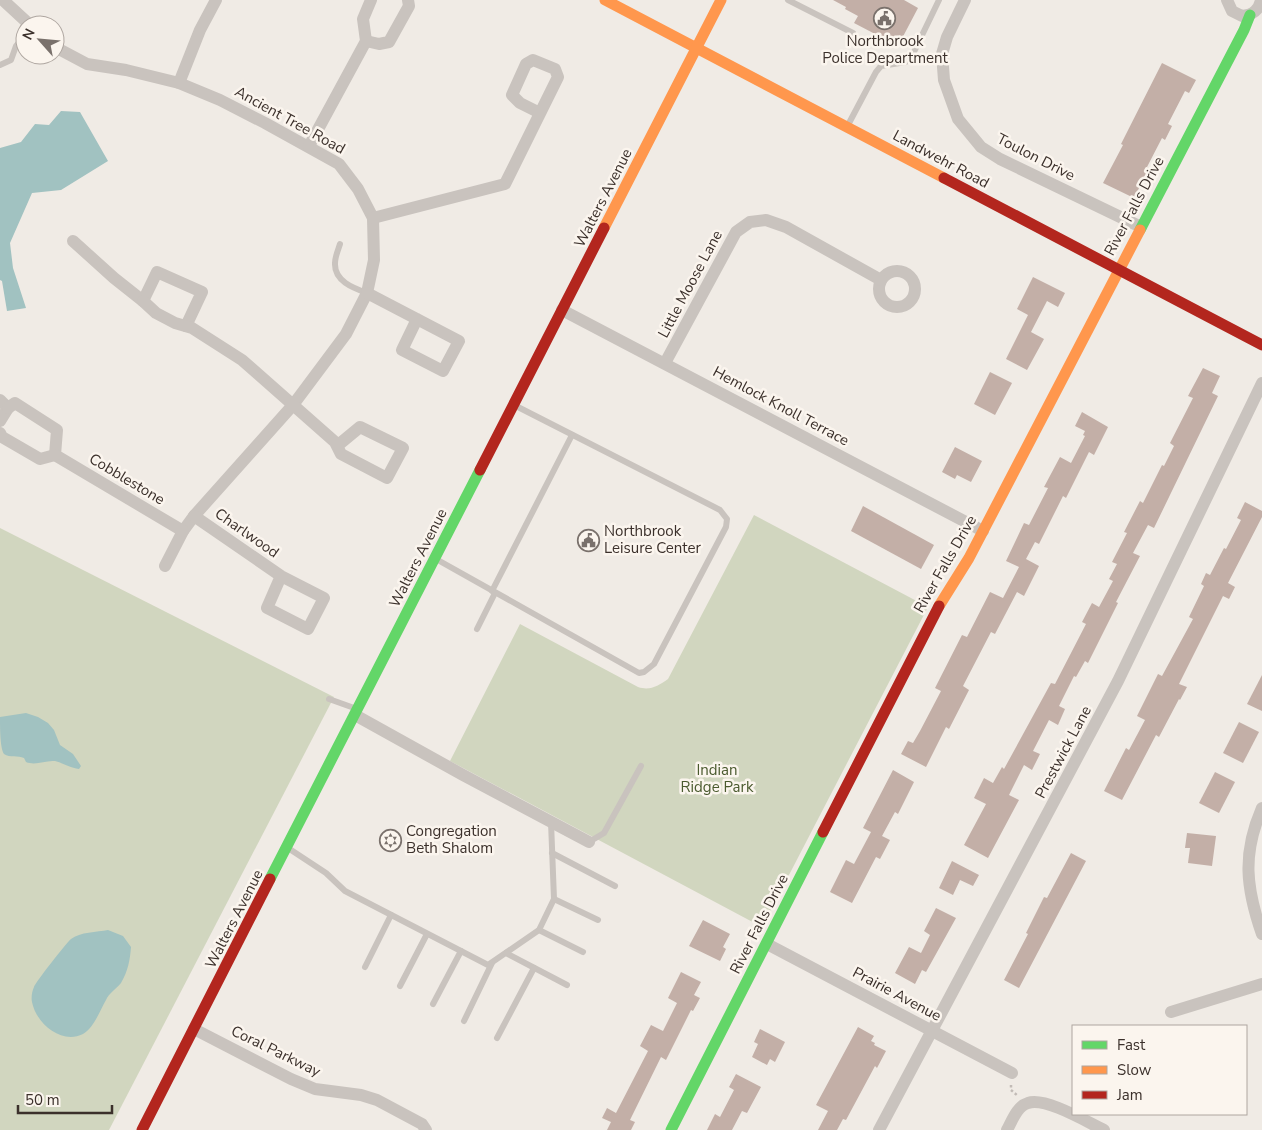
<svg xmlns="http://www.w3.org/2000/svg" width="1262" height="1130" viewBox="0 0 1262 1130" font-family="'Nunito Sans',sans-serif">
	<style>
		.green { fill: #d1d6bf }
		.water { fill: #a1c2c1 }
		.building { fill: #c3afa7 }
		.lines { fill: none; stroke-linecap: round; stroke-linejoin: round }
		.path { stroke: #c2bbb6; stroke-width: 2.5; stroke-dasharray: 2.5 2.5; stroke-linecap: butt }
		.lane { stroke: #c9c3be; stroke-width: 6 }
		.street { stroke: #c9c3be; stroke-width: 12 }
		.fast { stroke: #63d668; stroke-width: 11 }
		.slow { stroke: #ff974d; stroke-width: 11 }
		.jam { stroke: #b3261e; stroke-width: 11 }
		.labels { text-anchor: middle; stroke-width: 5; stroke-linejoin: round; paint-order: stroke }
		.poi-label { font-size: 15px; fill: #3b302b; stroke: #fbf5ee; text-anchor: start }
		.street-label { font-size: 15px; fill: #3b302b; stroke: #fbf5ee }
		.park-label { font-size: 15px; fill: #4a5a2e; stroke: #fbf5ee }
	</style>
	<rect width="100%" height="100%" fill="#f0ebe5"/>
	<g class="green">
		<path d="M754,515l174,92 -166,320 -312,-166 70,-137 118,63c12,4 20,-1 30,-8z"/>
		<polygon points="0,528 334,697 109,1130 0,1130"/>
	</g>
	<g class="water">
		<polygon points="61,111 80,112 108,161 61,190 32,193 10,243 13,268 26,308 7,311 2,281 0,280 0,148 21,142 35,124 49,125"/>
		<path d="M26,713l12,4 10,6 6,7 6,15 13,9 8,12 -2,3c-9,-1 -16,-6 -24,-8 -10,-1 -19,5 -29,1l-2,-4c-6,-3 -14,0 -20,-4 -4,-6 -4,-27 -4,-37z"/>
		<path d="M108,930l15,6 8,11c-1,13 -3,24 -10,36 -5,6 -12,10 -15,17 -6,10 -12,28 -23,34 -22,11 -47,-11 -51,-32 -1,-4 0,-11 2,-15 1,-4 33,-45 37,-48 9,-7 26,-7 37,-9z"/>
	</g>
	<g class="building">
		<polygon points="833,0 904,0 918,8 898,46 854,23 858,16 845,9 846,7"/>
		<polygon points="1162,63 1196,80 1189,93 1185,91 1168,124 1172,126 1165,140 1162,138 1147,167 1149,168 1134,198 1103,183 1123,145 1121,144"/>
		<polygon points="1033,277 1065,293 1058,307 1047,301 1031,332 1044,339 1027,370 1006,359 1028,315 1017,309"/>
		<polygon points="1203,368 1220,376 1212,393 1218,396 1154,528 1148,525 1133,553 1140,556 1116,602 1118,603 1088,663 1085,661 1076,677 1074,676 1059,706 1065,709 1058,725 1049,720 1033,751 1040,754 1032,770 1024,765 1009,795 1019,800 988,858 964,845 986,804 974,798 984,778 993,783 1002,767 1004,769 1051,683 1055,684 1086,624 1082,622 1092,603 1099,607 1113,581 1109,579 1117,564 1112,562 1127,533 1124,532 1140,501 1143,503 1162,465 1164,466 1174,446 1170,443 1193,398 1188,396"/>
		<polygon points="990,372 1012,383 995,415 974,404"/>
		<polygon points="1082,412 1108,427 1094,455 1089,452 1066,498 1063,496 1039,544 1035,542 1026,559 1039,566 1024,596 1017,592 995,634 991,632 963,686 969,690 949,729 946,727 926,767 901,754 908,741 913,743 920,731 941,691 935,688 962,635 967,637 990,592 1003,598 1019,567 1006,561 1024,523 1029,525 1048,488 1044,487 1060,457 1071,463 1085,436 1083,435 1085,431 1075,426"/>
		<polygon points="955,447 982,461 971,482 957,475 955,479 942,472"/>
		<polygon points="1245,502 1262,511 1262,517 1228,583 1235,587 1229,599 1223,596 1179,684 1187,687 1180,700 1179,699 1159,737 1156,735 1122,800 1104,791 1126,748 1129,750 1145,720 1137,716 1158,674 1162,676 1193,619 1189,617 1204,586 1201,584 1206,573 1210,575 1224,548 1226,549 1241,520 1237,518"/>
		<polygon points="863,506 934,545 921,569 851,531"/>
		<polygon points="1262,675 1262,711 1247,704"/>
		<polygon points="1239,722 1259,732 1243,763 1223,753"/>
		<polygon points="893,770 914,782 898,814 895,812 882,836 890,840 880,859 876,857 852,903 830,892 846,860 854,864 871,832 863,828"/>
		<polygon points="1215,772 1235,782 1219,813 1199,803"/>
		<polygon points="1187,833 1216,836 1212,866 1188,863 1190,848 1185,848"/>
		<polygon points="1071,853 1086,861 1019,988 1004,980 1028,934 1026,933 1044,897 1047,898"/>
		<polygon points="952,861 979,875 973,886 960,880 953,895 939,888"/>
		<polygon points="936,908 956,918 926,972 922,970 915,984 895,973 909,947 921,953 930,935 924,931"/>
		<polygon points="703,920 730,934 723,947 726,949 720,961 689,946"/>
		<polygon points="681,972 701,982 694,995 700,998 693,1011 691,1010 666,1060 661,1057 630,1120 635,1122 631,1130 607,1130 611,1122 602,1118 607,1108 616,1113 648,1051 640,1046 651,1025 663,1031 677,1003 668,998"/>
		<polygon points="858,1027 874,1036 871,1041 875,1043 874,1045 886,1051 877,1068 875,1066 846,1120 843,1119 837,1130 818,1130 828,1111 816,1105"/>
		<polygon points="760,1029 785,1042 775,1062 770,1059 767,1065 752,1057 758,1044 754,1042"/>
		<polygon points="736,1074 761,1087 747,1113 742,1111 732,1130 707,1130 715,1114 720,1117 734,1090 729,1087"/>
	</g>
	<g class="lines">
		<polyline class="path" points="1011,1085 1011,1090 1018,1096"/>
		<g class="lane">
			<polyline points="788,0 853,33"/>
			<polyline points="0,65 11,60 16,46 25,36"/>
			<polyline points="848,125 876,72 881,66 906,62 912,56 939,0"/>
			<path d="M340,244c-2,6 -5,13 -5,19 -1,18 18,25 32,30"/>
			<polyline points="436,559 639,673 644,672 654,664 726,527 727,519 720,510 514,405"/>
			<polyline points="492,591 572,435"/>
			<polyline points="477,629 495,593"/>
			<polyline points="329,699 357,709"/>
			<polyline points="589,842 604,833 641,766"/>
			<polyline points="288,848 326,873 345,891 488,965 539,930 554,899 551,822"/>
			<polyline points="552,853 615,886"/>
			<polyline points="554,899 598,920"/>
			<polyline points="539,930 583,952"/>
			<polyline points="506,953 567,985"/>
			<polyline points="365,967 391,915"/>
			<polyline points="400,986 427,934"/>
			<polyline points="433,1004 461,951"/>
			<polyline points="464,1021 492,963"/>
			<polyline points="497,1038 534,968"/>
		</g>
		<g class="street">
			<polyline points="3,0 30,25"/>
			<polyline points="965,0 947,37 942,54 944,80 958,119 981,147 1000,159 1141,227"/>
			<path d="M1227,0l5,11 10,5c11,-1 17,-6 19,-16"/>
			<polyline points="366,41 379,44 389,42 409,6 408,0"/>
			<polyline points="55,47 87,64 126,70 179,83 220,100 265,123 339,164 358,189 373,218 374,260 367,293 346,334 293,405 194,516 183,531 165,566"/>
			<polyline points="179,83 200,30 216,0"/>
			<polyline points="309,146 366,41 363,19 371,0"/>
			<polyline points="373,218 505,184 558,77 555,69 533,60 526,64 512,95 520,103 540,113"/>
			<polyline points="73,241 114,278 143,301 157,272 202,292 186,326"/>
			<circle cx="897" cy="289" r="18"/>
			<polyline points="367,293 459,341 443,371 402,350 417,319"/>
			<polyline points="143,301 156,313 175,323 192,328 242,360 335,442 341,454 387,478 403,448 360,427 337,446"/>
			<polyline points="562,310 983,531"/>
			<polyline points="665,363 736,232 750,222 766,220 786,227 881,280"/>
			<polyline points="0,400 8,408 0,421"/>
			<polyline points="8,408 15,403 57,430 55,455 183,531"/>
			<polyline points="0,433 2,437 40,459 55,455"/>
			<polyline points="194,516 281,576 324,598 308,629 267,608 281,576"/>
			<polyline points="355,715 463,775 589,842"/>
			<path d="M1262,808c-20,46 -16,80 0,126"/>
			<polyline points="767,944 1012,1073"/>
			<polyline points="1171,1012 1262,984"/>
			<polyline points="194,1029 291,1079 315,1089 361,1095 377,1100 422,1124 426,1130"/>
			<polyline points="879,1130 1118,681 1262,383"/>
			<path d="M1007,1130c5,-9 10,-24 21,-27 18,-6 59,19 76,27"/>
		</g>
		<g class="fast">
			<polyline points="1140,230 1244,30 1250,15"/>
			<polyline points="270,879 480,470"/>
			<polyline points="671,1130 823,832"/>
		</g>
		<g class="slow">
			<polyline points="605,0 944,178"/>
			<polyline points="604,228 721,0"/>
			<polyline points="939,606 969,558 1140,230"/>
		</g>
		<g class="jam">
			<polyline points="944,178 1262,345"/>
			<polyline points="480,470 604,228"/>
			<polyline points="823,832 939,606"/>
			<polyline points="142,1130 270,879"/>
		</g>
	</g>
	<defs>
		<symbol id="civic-ring" viewBox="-11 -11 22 22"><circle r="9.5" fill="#fbf5ee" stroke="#7a716c" stroke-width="1.5"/><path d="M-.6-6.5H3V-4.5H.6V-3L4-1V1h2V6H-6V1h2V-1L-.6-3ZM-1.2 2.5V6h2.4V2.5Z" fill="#7a716c"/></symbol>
		<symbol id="synagogue-ring" viewBox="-11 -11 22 22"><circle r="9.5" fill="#fbf5ee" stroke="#7a716c" stroke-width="1.5"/><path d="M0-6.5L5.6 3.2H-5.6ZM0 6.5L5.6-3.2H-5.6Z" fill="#7a716c"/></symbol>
	</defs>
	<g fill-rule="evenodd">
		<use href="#civic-ring" x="872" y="6" width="25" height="25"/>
		<use href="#civic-ring" x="576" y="528" width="25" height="25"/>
		<use href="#synagogue-ring" x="378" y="828" width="25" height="25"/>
	</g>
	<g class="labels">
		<g class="poi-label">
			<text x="885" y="46" text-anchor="middle">Northbrook<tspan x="885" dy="17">Police Department</tspan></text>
			<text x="604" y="536">Northbrook<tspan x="604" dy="17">Leisure Center</tspan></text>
			<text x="406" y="836">Congregation<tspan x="406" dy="17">Beth Shalom</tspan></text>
		</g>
		<g class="street-label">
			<text transform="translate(290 120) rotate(29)" y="5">Ancient Tree Road</text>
			<text transform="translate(1036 157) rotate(27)" y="5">Toulon Drive</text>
			<text transform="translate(941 159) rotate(28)" y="5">Landwehr Road</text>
			<text transform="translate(603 198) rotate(-63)" y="5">Walters Avenue</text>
			<text transform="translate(1134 206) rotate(-62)" y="5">River Falls Drive</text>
			<text transform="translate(690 284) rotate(-62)" y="5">Little Moose Lane</text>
			<text transform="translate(781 406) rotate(28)" y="5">Hemlock Knoll Terrace</text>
			<text transform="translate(127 479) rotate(31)" y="5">Cobblestone</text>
			<text transform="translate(247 533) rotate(35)" y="5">Charlwood</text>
			<text transform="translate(418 558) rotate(-63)" y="5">Walters Avenue</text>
			<text transform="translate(945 564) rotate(-60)" y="5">River Falls Drive</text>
			<text transform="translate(1063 752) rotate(-62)" y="5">Prestwick Lane</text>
			<text transform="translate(234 919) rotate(-63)" y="5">Walters Avenue</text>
			<text transform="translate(759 924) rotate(-63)" y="5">River Falls Drive</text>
			<text transform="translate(897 994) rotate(28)" y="5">Prairie Avenue</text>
			<text transform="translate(276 1051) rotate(26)" y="5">Coral Parkway</text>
		</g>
		<g class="park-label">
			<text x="717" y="775">Indian<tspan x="717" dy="17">Ridge Park</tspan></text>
		</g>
	</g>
	<rect x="1072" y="1025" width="175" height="90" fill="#fbf5ee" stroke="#aea6a0"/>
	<rect x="1082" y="1041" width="25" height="8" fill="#63d668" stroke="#aea6a0"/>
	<text x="1117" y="1050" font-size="15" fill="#3b302b">Fast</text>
	<rect x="1082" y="1066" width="25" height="8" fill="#ff974d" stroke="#aea6a0"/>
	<text x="1117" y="1075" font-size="15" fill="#3b302b">Slow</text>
	<rect x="1082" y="1091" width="25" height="8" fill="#b3261e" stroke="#aea6a0"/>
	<text x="1117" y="1100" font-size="15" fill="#3b302b">Jam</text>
	<g transform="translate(40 40) rotate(297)"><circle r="24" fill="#fbf5ee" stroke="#aea6a0"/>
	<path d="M0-4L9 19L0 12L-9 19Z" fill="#7a716c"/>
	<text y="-8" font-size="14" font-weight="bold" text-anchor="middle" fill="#3b302b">N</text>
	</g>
	<path d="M18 1105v8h94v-8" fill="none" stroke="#3b302b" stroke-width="2.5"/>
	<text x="25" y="1105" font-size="15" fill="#3b302b" stroke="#fbf5ee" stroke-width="4" paint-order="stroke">50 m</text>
</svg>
